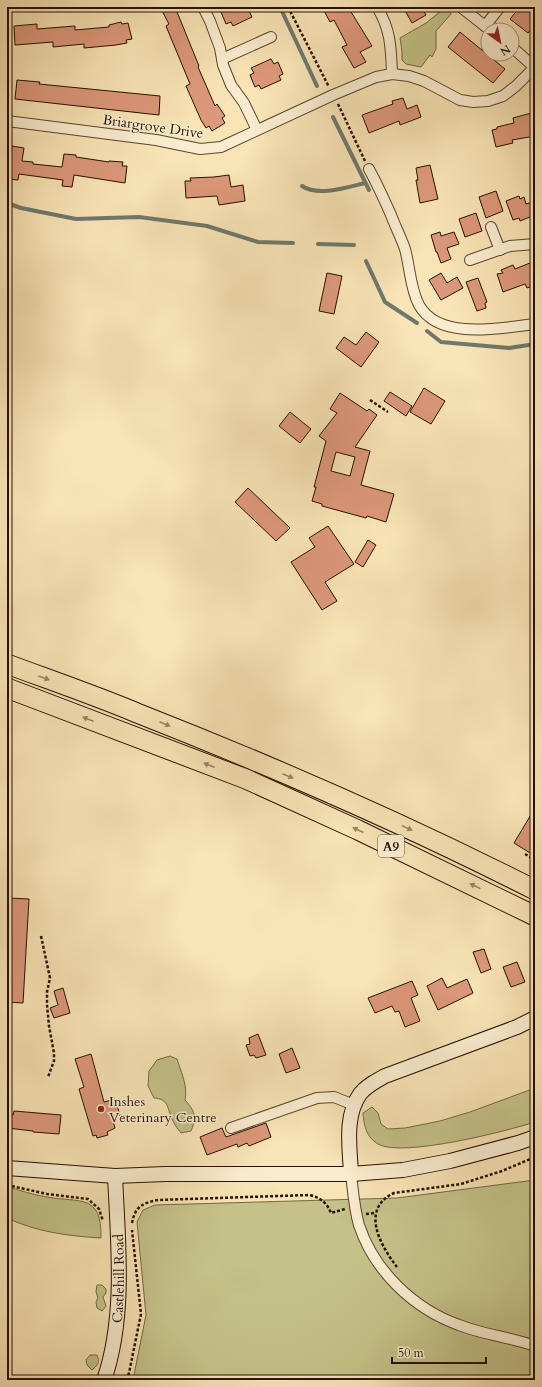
<svg xmlns="http://www.w3.org/2000/svg" width="542" height="1387" viewBox="0 0 542 1387" font-family="Cardo,serif">
	<style>
		.green { fill: #c4c288; stroke: #746944 }
		.lines { fill: none; stroke-linecap: round; stroke-linejoin: round }
		.stream { stroke: #6f786d; stroke-width: 4 }
		.building { fill: #dc987a; stroke: #251000; fill-rule: evenodd }
		.street-casing { stroke: #5a452d; stroke-width: 12 }
		.secondary-casing { stroke: #251000; stroke-width: 16 }
		.highway-casing { stroke: #251000; stroke-width: 21 }
		.path { stroke: #251000; stroke-width: 2.5; stroke-dasharray: 3 2; stroke-linecap: butt }
		.street { stroke: #faedcf; stroke-width: 10 }
		.secondary { stroke: #faedcf; stroke-width: 14 }
		.highway { stroke: #f8e4b5; stroke-width: 19 }
		.oneway { fill: #998564 }
		.poi-dot { fill: #8f2418; stroke: #faedcf; stroke-width: 1.5 }
		.labels { text-anchor: middle; stroke-width: 3; stroke-linejoin: round; paint-order: stroke }
		.shield { fill: #faedcf; stroke: #65523e; stroke-width: 1 }
		.shield-label { font-size: 13px; font-weight: bold; fill: #251000 }
		.street-label { font-size: 14px; fill: #251000; stroke: #faedcf }
		.poi-label { font-size: 14px; fill: #251000; stroke: #faedcf; text-anchor: start }
	</style>
	<rect width="100%" height="100%" fill="#f8e4b5"/>
	<filter id="stains"><feTurbulence type="fractalNoise" baseFrequency=".005" numOctaves="4"/><feColorMatrix values="0 0 0 0 .2 0 0 0 0 .09 0 0 0 0 .02 0 0 0 .5 -.17"/></filter>
	<radialGradient id="worn" r=".72"><stop offset=".6" stop-color="#630" stop-opacity="0"/><stop offset="1" stop-color="#630" stop-opacity=".3"/></radialGradient>
	<g class="green">
		<polygon points="446,7 448,7 451,14 436,31 436,49 432,57 430,55 421,67 406,64 402,60 402,51 400,38 426,23"/>
		<path d="M170,1056l7,3c4,13 11,27 8,41 10,11 12,17 6,31l-10,2c-4,-5 -7,-9 -9,-14 -5,-11 -3,-20 -18,-21l-6,-12 1,-15 8,-11z"/>
		<path d="M535,1088v34c-28,9 -133,36 -157,22 -12,-7 -14,-19 -15,-31l9,-6 6,6 3,11 7,5 17,-1 35,-7 30,-9z"/>
		<polygon points="535,1180 535,1380 133,1380 146,1315 137,1222 143,1210 155,1205 397,1198"/>
		<path d="M7,1187c13,3 26,8 40,10 33,6 55,-4 54,41 -33,-2 -64,-6 -94,-20z"/>
		<polygon points="97,1285 102,1285 106,1289 106,1293 103,1297 106,1306 102,1311 97,1308 96,1302 98,1298 96,1292"/>
		<path d="M90,1355h7c3,7 1,10 -5,15l-5,-5 -1,-5z"/>
	</g>
	<g class="lines">
		<g class="stream">
			<polyline points="280,7 317,86"/>
			<polyline points="333,117 369,190"/>
			<path d="M302,186c16,11 46,1 63,-3"/>
			<polyline points="7,203 21,208 76,219 139,217 207,226 258,242 293,243"/>
			<polyline points="318,244 354,245"/>
			<polyline points="366,261 385,302 417,323"/>
			<polyline points="427,331 441,342 509,348 535,344"/>
		</g>
	</g>
	<g class="building">
		<polygon points="160,7 175,7 199,66 198,67 215,106 217,104 225,116 222,118 225,123 212,131 209,126 206,128 201,120 186,86 190,84 166,26 169,24"/>
		<polygon points="224,7 247,7 252,17 233,26 231,22 226,24 221,12 225,10"/>
		<polygon points="322,7 348,7 372,46 360,52 366,62 354,68 342,47 347,45 334,20 330,22"/>
		<polygon points="403,7 421,7 426,15 412,23"/>
		<polygon points="520,7 525,7 535,15 535,25 528,33 510,19"/>
		<polygon points="121,22 122,24 128,23 132,39 126,40 127,43 116,45 84,48 84,44 53,47 53,42 15,45 14,26 37,24 37,29 75,26 75,30 109,27 109,25"/>
		<polygon points="460,32 505,69 493,83 448,47"/>
		<polygon points="271,59 274,64 278,62 283,74 279,76 281,80 261,89 259,85 255,87 250,75 254,73 251,68"/>
		<polygon points="17,80 40,82 39,84 160,96 159,115 15,99"/>
		<polygon points="403,98 407,109 417,105 421,117 400,125 399,121 369,133 362,115 393,104 392,101"/>
		<polygon points="535,112 535,136 512,140 513,143 496,147 492,130 497,129 497,127 514,123 513,118"/>
		<polygon points="12,146 24,148 22,161 33,162 33,164 62,167 64,154 76,155 76,157 109,162 109,161 123,162 122,166 127,166 125,183 74,175 72,187 62,186 63,180 19,174 18,180 7,179"/>
		<polygon points="430,165 438,199 420,203 416,180 418,180 416,168"/>
		<polygon points="229,175 231,187 243,185 245,201 219,205 217,196 186,198 185,181 191,181 190,178 214,177"/>
		<polygon points="496,191 503,211 486,218 479,197"/>
		<polygon points="519,196 520,199 524,197 526,204 535,201 535,215 520,221 519,218 513,220 506,201"/>
		<polygon points="476,213 482,231 465,237 459,219"/>
		<polygon points="440,232 441,236 454,232 459,244 447,248 451,259 441,263 437,252 436,252 431,235"/>
		<polygon points="530,263 531,266 535,264 535,285 527,288 525,284 503,292 497,274 503,273 501,270 513,265 515,269"/>
		<polygon points="327,273 342,276 334,314 319,311"/>
		<polygon points="441,273 447,283 457,277 463,288 441,300 429,280"/>
		<polygon points="478,278 487,302 485,303 486,308 477,311 466,282"/>
		<polygon points="366,332 379,342 361,367 336,348 344,337 356,345"/>
		<polygon points="424,388 445,401 431,424 410,412"/>
		<polygon points="390,392 412,406 406,416 384,401"/>
		<path d="M340,393l27,18 2,-2 8,6 -22,32 15,4 -9,34 33,9 -8,28 -19,-6 -1,2 -44,-12v-2l-10,-3 4,-14h-2l12,-46 -7,-5 18,-23 -7,-4zM336,452l19,5 -5,19 -19,-5z"/>
		<polygon points="290,412 311,429 300,443 279,426"/>
		<polygon points="248,488 290,528 276,541 235,502"/>
		<polygon points="328,526 354,564 325,582 337,601 322,610 291,562 315,547 309,538"/>
		<polygon points="368,540 376,545 363,567 355,562"/>
		<polygon points="535,808 535,856 514,843"/>
		<polygon points="9,898 29,899 23,1003 7,1002 7,927"/>
		<polygon points="484,949 491,969 481,973 473,952"/>
		<polygon points="517,962 525,982 511,987 503,967"/>
		<polygon points="442,978 447,988 467,979 473,993 438,1010 427,986"/>
		<polygon points="412,981 418,995 411,998 420,1021 405,1027 399,1011 395,1012 392,1006 375,1013 368,998"/>
		<polygon points="63,988 70,1013 54,1018 50,1008 58,1005 54,991"/>
		<polygon points="258,1034 266,1055 256,1058 254,1055 250,1056 246,1045 250,1044 249,1038"/>
		<polygon points="292,1048 300,1068 286,1073 279,1054"/>
		<polygon points="91,1054 104,1102 115,1099 120,1115 112,1117 115,1128 107,1132 108,1135 97,1138 96,1135 93,1136 79,1089 84,1087 75,1059"/>
		<polygon points="14,1111 61,1115 59,1134 33,1132 33,1131 7,1128 7,1114 13,1115"/>
		<polygon points="266,1123 271,1137 249,1146 247,1143 238,1147 237,1144 207,1155 200,1137 222,1128 226,1137"/>
	</g>
	<g class="lines">
		<defs>
			<g id="street">
				<polyline points="203,7 210,21 220,48 223,65 231,85 244,103 257,130"/>
				<path d="M377,7c14,23 14,41 15,67"/>
				<polyline points="462,8 490,30"/>
				<polyline points="485,26 500,7"/>
				<polyline points="512,47 535,68"/>
				<polyline points="222,59 271,37"/>
				<polyline points="7,121 156,140 200,149 221,147 333,95 376,77 392,74 409,76 424,81 460,100 473,102 488,101 503,96 516,86 534,68"/>
				<path d="M369,169c8,15 15,30 22,46 4,11 10,22 14,34 5,18 5,39 14,56 20,36 82,23 116,19"/>
				<polyline points="491,227 500,250"/>
				<polyline points="470,260 510,246 535,244"/>
				<polyline points="231,1128 317,1098 334,1097 354,1105"/>
				<path d="M351,1174c2,16 3,34 8,51 15,46 55,84 100,100 25,10 51,12 76,21"/>
			</g>
			<g id="secondary">
				<polyline points="7,1168 115,1176 165,1174 351,1174 403,1170 450,1161 518,1143 535,1137"/>
				<path d="M351,1174c-1,-26 -7,-57 9,-80 6,-8 16,-13 25,-18l132,-49 18,-9"/>
				<path id="s1" d="M104,1380c22,-63 14,-138 11,-204"/>
			</g>
			<g id="highway">
				<path d="M7,664c43,16 87,31 130,49 135,53 268,111 398,177"/>
				<polyline points="7,688 246,779 358,830 535,916"/>
			</g>
		</defs>
		<use href="#street" class="street-casing"/>
		<use href="#secondary" class="secondary-casing"/>
		<use href="#highway" class="highway-casing"/>
		<g class="path">
			<polyline points="288,7 329,87"/>
			<polyline points="338,104 365,161"/>
			<polyline points="370,400 388,412"/>
			<polyline points="525,854 535,860"/>
			<polyline points="41,936 50,978 47,992 47,1005 49,1026 54,1053 54,1061 48,1077"/>
			<polyline points="7,1185 47,1194 88,1199 99,1209 103,1221"/>
			<polyline points="366,1214 375,1213"/>
			<path d="M132,1223c3,-16 10,-20 26,-23l151,-5c11,2 18,8 22,18l14,-4"/>
			<path d="M397,1267c-17,-22 -37,-58 -3,-74l67,-9 41,-13 33,-14"/>
			<polyline points="126,1380 129,1373 141,1314 132,1230"/>
		</g>
		<use href="#street" class="street"/>
		<use href="#secondary" class="secondary"/>
		<use href="#highway" class="highway"/>
	</g>
	<defs><path id="oneway-solid" d="M-6-.8H1V-3.2L6.5 0L1 3.2V.8H-6Z"/></defs>
	<g class="oneway">
		<use href="#oneway-solid" transform="translate(44 678) rotate(20)"/>
		<use href="#oneway-solid" transform="translate(88 719) rotate(-159)"/>
		<use href="#oneway-solid" transform="translate(165 724) rotate(23)"/>
		<use href="#oneway-solid" transform="translate(209 765) rotate(-159)"/>
		<use href="#oneway-solid" transform="translate(288 776) rotate(23)"/>
		<use href="#oneway-solid" transform="translate(407 828) rotate(26)"/>
		<use href="#oneway-solid" transform="translate(358 830) rotate(-155)"/>
		<use href="#oneway-solid" transform="translate(475 886) rotate(-154)"/>
	</g>
	<circle class="poi-dot" cx="101" cy="1109" r="4"/>
	<g class="labels">
		<rect class="shield" x="378" y="835" width="26" height="22" rx="3"/>
		<g class="shield-label">
			<text x="391" y="851">A9</text>
		</g>
		<g class="street-label">
			<text transform="translate(153 126) rotate(8)" y="5">Briargrove Drive</text>
			<text dy="5" stroke="none"><textPath href="#s1" startOffset="103">Castlehill Road</textPath></text>
		</g>
		<g class="poi-label">
			<text x="109" y="1106">Inshes<tspan x="109" dy="16">Veterinary Centre</tspan></text>
		</g>
	</g>
	<rect width="542" height="1387" fill="none" stroke="#f8e4b5" stroke-width="24"/>
	<rect x="8" y="8" width="526" height="1371" fill="none" stroke="#251000" stroke-width="2"/>
	<rect x="12" y="12" width="518" height="1363" fill="none" stroke="#251000"/>
	<g transform="translate(500 42) rotate(147)"><circle r="19" fill="#faedcf" stroke="#a5957c"/>
	<path d="M0-3L7 15L0 10L-7 15Z" fill="#8f2418"/>
	<text y="-6" font-size="11" font-weight="bold" text-anchor="middle" fill="#251000">N</text>
	</g>
	<path d="M392 1357v6h94v-6" fill="none" stroke="#251000" stroke-width="2"/>
	<text x="398" y="1357" font-size="12" fill="#251000" stroke="#faedcf" stroke-width="3" paint-order="stroke">50 m</text>
	<rect width="100%" height="100%" filter="url(#stains)"/>
	<rect width="100%" height="100%" fill="url(#worn)"/>
</svg>
